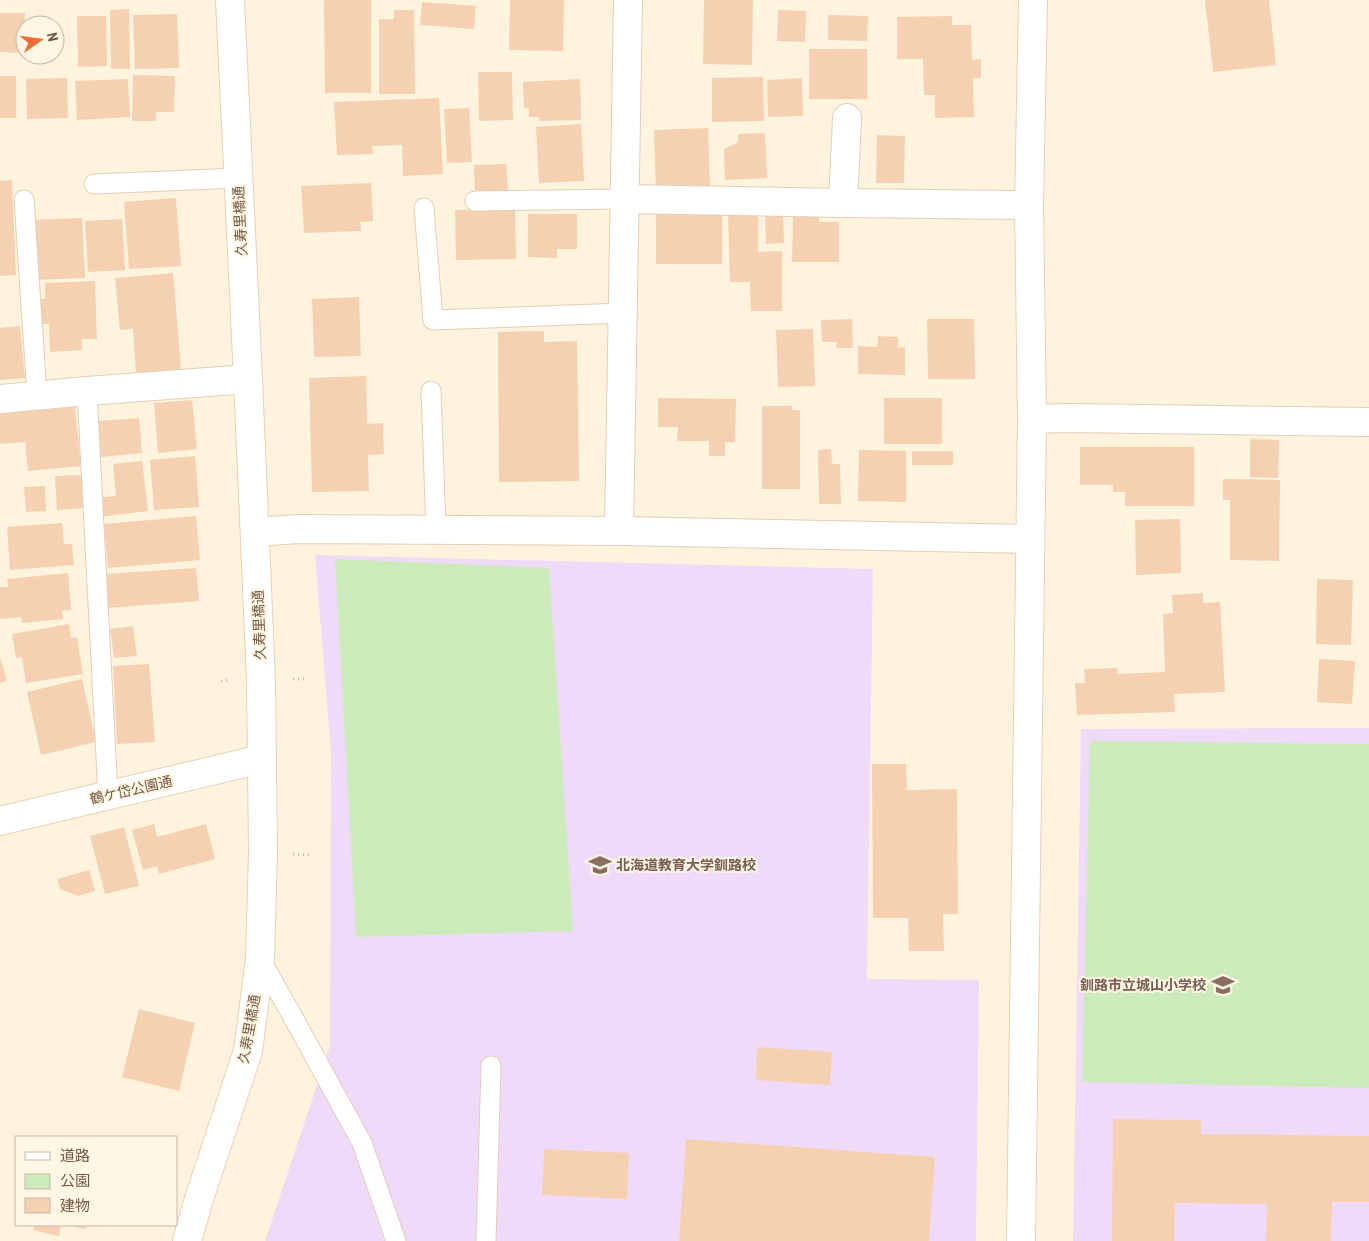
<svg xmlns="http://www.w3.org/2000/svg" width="1369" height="1241" viewBox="0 0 1369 1241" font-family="'Roboto Condensed','Noto Sans JP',sans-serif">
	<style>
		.education { fill: #f0dafa }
		.green { fill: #ccebbb }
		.building { fill: #f5d1b2 }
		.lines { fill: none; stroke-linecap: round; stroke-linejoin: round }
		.lane-casing { stroke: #e2ceb8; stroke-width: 21 }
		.street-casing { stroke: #e2ceb8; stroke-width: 30 }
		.secondary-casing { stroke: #e7d0b6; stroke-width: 30 }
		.path { stroke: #d9b496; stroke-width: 3; stroke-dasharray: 1 4; stroke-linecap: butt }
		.lane { stroke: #fff; stroke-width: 19 }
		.street { stroke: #fff; stroke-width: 28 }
		.secondary { stroke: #fff; stroke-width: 28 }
		.labels { text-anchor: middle; stroke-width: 4; stroke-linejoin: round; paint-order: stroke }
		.street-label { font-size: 14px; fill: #745844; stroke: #fff6e4 }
		.education-label { font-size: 14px; font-weight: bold; fill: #785e54; stroke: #fff6e4; text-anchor: start }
	</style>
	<rect width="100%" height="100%" fill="#fef3dc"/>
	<g class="education">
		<polygon points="315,555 873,569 867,979 979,980 976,1241 265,1241 330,1046 331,752"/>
		<polygon points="1369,728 1369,1241 1073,1241 1081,729"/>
	</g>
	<g class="green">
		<polygon points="335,559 549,568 573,931 356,937"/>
		<polygon points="1090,741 1369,744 1369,1088 1082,1082"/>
	</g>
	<g class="building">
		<polygon points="324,0 371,0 371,93 325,93"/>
		<polygon points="510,0 564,0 563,51 509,50"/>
		<polygon points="704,0 753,0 752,65 703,64"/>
		<polygon points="1205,0 1269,0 1276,65 1213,72"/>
		<polygon points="422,2 476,6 474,29 420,25"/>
		<polygon points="129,9 130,69 111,69 110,10"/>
		<polygon points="394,10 414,10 415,94 379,94 379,19 394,19"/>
		<polygon points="778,10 806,11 805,42 777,41"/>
		<polygon points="0,13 25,13 23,53 0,52"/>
		<polygon points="177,14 179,68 135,69 133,15"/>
		<polygon points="828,15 868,16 867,41 828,40"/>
		<polygon points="77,16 106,16 107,66 78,67"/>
		<polygon points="952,16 952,25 971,25 972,60 981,59 981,78 973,78 974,117 935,118 935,95 924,95 923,59 897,59 897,17"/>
		<rect x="809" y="49" width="58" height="50"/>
		<polygon points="478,72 512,72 513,120 479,121"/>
		<polygon points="133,75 175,76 174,112 156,112 156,121 132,121"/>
		<rect x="0" y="76" width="16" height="42"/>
		<polygon points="763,77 764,121 712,122 712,78"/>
		<polygon points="67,78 68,118 27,119 26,79"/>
		<polygon points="802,78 803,116 768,117 767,80"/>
		<polygon points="128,79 130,117 77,120 75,81"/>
		<polygon points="580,79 581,120 539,121 539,117 529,117 529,108 524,108 523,82"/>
		<polygon points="439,98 443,174 403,176 402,145 372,146 373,154 337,155 334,102"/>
		<polygon points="469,108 472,162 447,163 444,109"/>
		<polygon points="581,124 584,181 539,183 536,127"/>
		<polygon points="708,128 710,189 656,190 654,130"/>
		<polygon points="765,133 767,178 725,180 724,149 738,142 738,134"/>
		<polygon points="877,135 905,136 904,183 876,183"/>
		<polygon points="506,164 508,190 475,192 474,165"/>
		<polygon points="12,180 16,275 0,276 0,181"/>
		<polygon points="371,183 373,221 360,222 361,231 304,233 301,186"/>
		<polygon points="176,198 181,266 129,269 124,202"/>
		<polygon points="515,209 516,259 456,260 455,210"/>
		<polygon points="656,211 722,212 722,264 656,264"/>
		<polygon points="528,214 577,214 577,249 557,249 557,258 528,257"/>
		<polygon points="728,214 758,214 758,252 782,251 782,311 751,311 750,282 730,282"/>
		<polygon points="765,214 783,214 784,243 766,244"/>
		<polygon points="793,215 819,216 819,222 839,222 839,262 792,262"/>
		<polygon points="82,218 85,278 34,280 31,220"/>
		<polygon points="122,219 125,270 88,272 85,221"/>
		<polygon points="173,273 181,370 136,373 133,329 120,330 115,278"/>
		<polygon points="95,281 97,339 82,339 82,350 50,352 49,324 40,324 39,299 45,299 45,283"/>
		<polygon points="359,297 361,356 314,357 312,299"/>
		<polygon points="852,319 853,348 836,348 837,342 822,342 821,320"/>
		<polygon points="927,319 974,319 975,379 928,379"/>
		<polygon points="20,326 25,378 0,380 0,328"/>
		<polygon points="813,329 815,386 778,387 776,330"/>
		<polygon points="544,331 544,342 577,341 579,481 499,482 498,332"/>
		<polygon points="878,336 898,337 898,348 905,347 905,375 858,374 858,346 877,347"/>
		<polygon points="366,376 367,424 383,423 384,454 368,455 369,491 312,492 309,378"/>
		<polygon points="658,398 736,399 735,442 725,442 725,456 709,456 709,441 677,441 678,427 658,427"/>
		<rect x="884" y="398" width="58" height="46"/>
		<polygon points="192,400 197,449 158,453 154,403"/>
		<polygon points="762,406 792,406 792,410 800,410 800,489 762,489"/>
		<polygon points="75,407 81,466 28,471 25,442 0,444 0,413"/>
		<polygon points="139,418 142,453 101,457 98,421"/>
		<polygon points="1250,439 1279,440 1278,478 1250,477"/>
		<polygon points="1080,447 1194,447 1194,506 1125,506 1125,492 1113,492 1113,485 1080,485"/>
		<polygon points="831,449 832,464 840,464 841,504 819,504 818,450"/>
		<polygon points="859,450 906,451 906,502 858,501"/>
		<rect x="912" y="451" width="41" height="14"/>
		<polygon points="195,456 199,507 154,510 150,460"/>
		<polygon points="142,461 148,511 98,517 95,498 116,496 113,464"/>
		<polygon points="82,475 84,508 57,510 55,476"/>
		<polygon points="1223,479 1280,480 1279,561 1230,560 1230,500 1223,500"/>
		<polygon points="45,486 46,511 26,512 24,487"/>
		<polygon points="196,516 200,560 108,568 104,524"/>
		<polygon points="1180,519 1181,573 1136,575 1135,520"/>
		<polygon points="62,523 64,544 72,544 74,565 10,570 7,527"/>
		<polygon points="196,568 199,601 107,608 105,574"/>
		<polygon points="68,573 71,610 62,611 63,619 22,623 21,617 0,619 0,587 8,587 7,579"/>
		<polygon points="1317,579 1353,580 1351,645 1316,644"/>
		<polygon points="1203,593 1203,603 1220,602 1225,692 1174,694 1175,712 1077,715 1075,683 1085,683 1084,669 1117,668 1117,674 1165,672 1163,614 1173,613 1172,595"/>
		<polygon points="69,624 71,638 77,637 83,674 26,683 22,657 16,658 12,634"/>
		<polygon points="133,626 137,656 114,658 110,629"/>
		<polygon points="0,658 7,681 0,683"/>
		<polygon points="1319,659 1355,661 1352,704 1317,702"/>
		<polygon points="149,664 155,742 117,744 113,666"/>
		<polygon points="82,679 96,742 41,755 27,692"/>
		<polygon points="872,764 906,764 907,790 957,789 958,914 943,914 944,951 909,951 908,918 873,918"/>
		<polygon points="154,824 157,837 206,824 215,859 159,874 157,866 143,870 132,830"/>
		<polygon points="124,827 139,886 105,894 90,836"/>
		<polygon points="89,870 95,891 78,896 60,889 57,879"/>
		<polygon points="139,1009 195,1023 179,1091 122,1077"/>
		<polygon points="757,1047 832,1052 830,1085 756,1080"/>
		<polygon points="1113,1119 1201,1120 1201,1134 1369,1136 1369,1202 1332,1202 1331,1241 1266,1241 1267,1204 1175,1203 1174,1241 1112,1241"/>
		<polygon points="686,1139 935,1157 929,1241 679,1241"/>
		<polygon points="544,1149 629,1153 627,1199 542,1195"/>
		<polygon points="34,1225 61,1225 59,1236 33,1230"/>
		<polygon points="67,1225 86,1225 85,1229"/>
	</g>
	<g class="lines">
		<defs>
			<g id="lane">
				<polyline points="94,184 238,178"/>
				<polyline points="24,200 37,395"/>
				<polyline points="475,201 625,199"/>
				<polyline points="424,208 433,320 623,313"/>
				<polyline points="87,391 108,795"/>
				<polyline points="431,391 436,530"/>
				<polyline points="260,959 294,1019 362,1143 396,1241"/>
				<polyline points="486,1241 491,1066"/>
			</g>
			<g id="street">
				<polyline points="625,199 843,203 847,118"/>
				<polyline points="843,203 1029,205"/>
				<polyline points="0,399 87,391 248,379"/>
				<polyline points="1032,419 1070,418 1369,422"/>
				<polyline points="619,531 628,0"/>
				<polyline points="255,532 299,529 619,531 1030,539"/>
			</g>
			<g id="secondary">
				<polyline points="0,821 262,759"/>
				<polyline points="187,1241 198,1202 248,1051 260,959 263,852 261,680 248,379 230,0"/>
				<polyline points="1021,1241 1032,419 1029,205 1033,0"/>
			</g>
		</defs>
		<use href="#lane" class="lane-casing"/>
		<use href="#street" class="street-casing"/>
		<use href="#secondary" class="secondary-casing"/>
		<g class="path">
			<polyline points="293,679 307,679"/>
			<polyline points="221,681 229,680"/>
			<polyline points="293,854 309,855"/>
		</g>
		<use href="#lane" class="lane"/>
		<use href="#street" class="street"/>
		<use href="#secondary" class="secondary"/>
	</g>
	<defs>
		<symbol id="university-bare" viewBox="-9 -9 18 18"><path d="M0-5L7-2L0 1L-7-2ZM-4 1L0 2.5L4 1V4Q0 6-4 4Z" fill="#8d6e63" stroke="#fff6e4" stroke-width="2.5" paint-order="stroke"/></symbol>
		<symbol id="school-bare" viewBox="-9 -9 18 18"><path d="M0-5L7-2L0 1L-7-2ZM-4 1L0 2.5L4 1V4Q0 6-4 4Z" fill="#8d6e63" stroke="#fff6e4" stroke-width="2.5" paint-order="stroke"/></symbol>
	</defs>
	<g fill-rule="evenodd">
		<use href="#university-bare" x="584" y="849" width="32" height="32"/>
		<use href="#school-bare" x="1207" y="969" width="32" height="32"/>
	</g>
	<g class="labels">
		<g class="street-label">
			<text transform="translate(240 221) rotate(-93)" y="5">久寿里橋通</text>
			<text transform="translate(259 625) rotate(-92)" y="5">久寿里橋通</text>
			<text transform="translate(131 790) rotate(-13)" y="5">鶴ケ岱公園通</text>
			<text transform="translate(249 1029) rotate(-80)" y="5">久寿里橋通</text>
		</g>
		<g class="education-label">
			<text x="616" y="870">北海道教育大学釧路校</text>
			<text x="1206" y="990" text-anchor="end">釧路市立城山小学校</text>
		</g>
	</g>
	<rect x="15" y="1136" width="162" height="90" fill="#fff6e4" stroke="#c7b7a4"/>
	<rect x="25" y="1152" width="25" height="8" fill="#ffffff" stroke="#c7b7a4"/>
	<text x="60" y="1161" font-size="15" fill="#745844">道路</text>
	<rect x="25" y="1174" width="25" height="15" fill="#ccebbb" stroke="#c7b7a4"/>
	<text x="60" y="1186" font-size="15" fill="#745844">公園</text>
	<rect x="25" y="1198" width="25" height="15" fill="#f5d1b2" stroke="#c7b7a4"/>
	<text x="60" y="1211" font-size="15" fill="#745844">建物</text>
	<g transform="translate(40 40) rotate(76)"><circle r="24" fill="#fff6e4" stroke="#c7b7a4"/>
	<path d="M0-4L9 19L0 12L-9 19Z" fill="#f26c37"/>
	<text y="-8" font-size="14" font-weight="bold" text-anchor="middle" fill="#745844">N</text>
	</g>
</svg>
